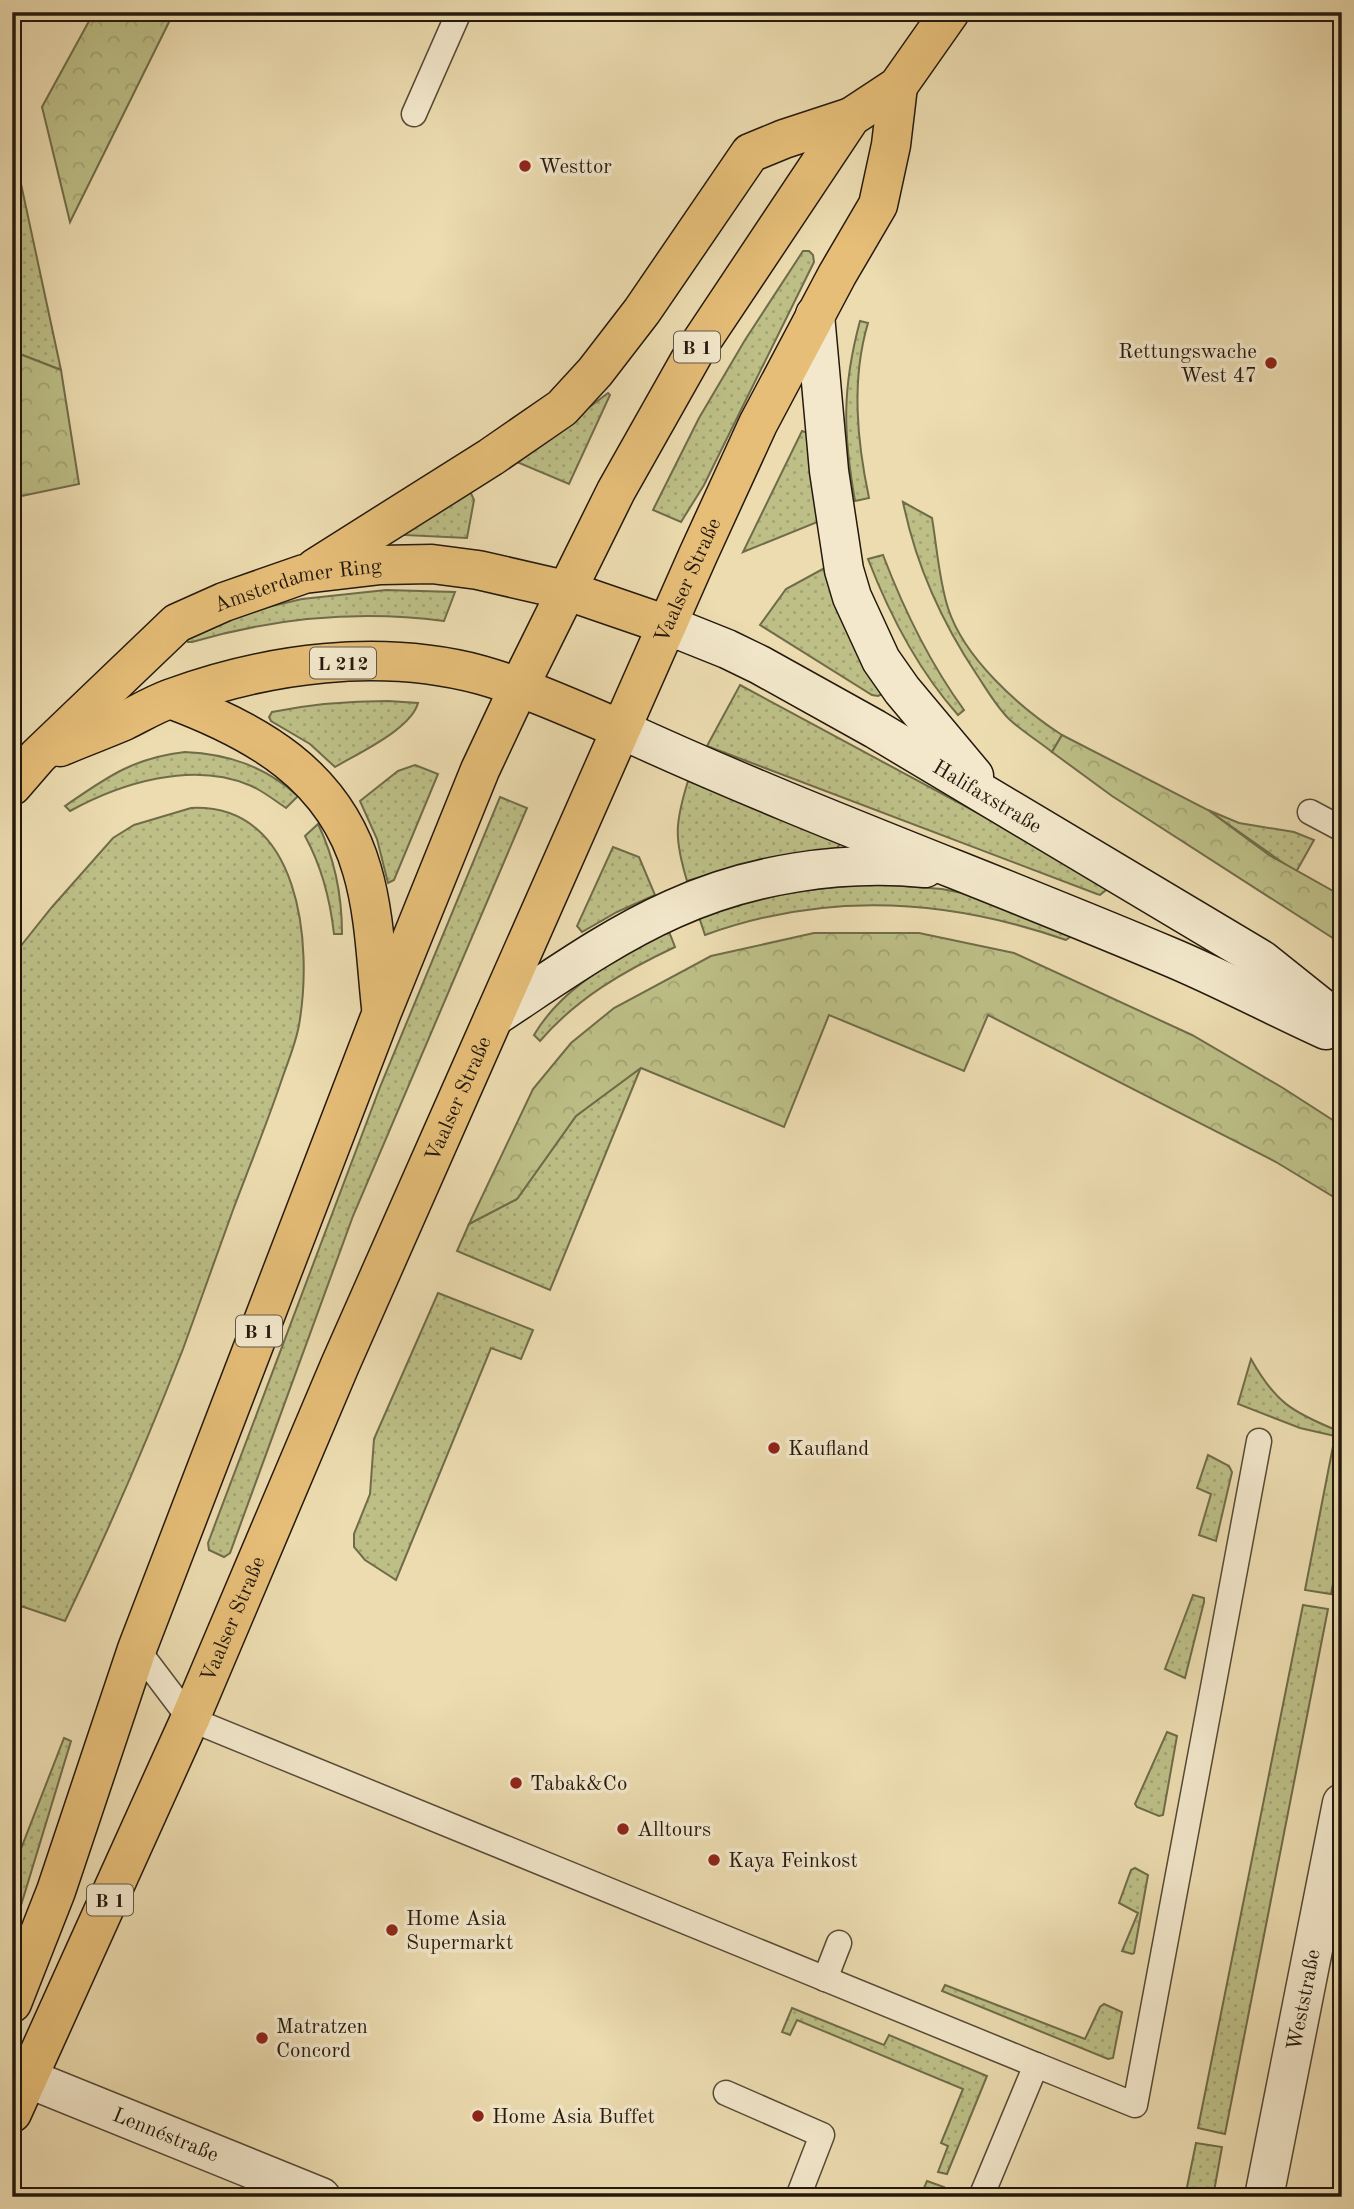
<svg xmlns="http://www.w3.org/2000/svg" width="1354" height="2209" viewBox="0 0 1354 2209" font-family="'Old Standard TT',serif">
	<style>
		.grass { fill: url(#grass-dots); stroke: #706c4a; stroke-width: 2 }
		.forest { fill: url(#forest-crowns); stroke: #706c4a; stroke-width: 2 }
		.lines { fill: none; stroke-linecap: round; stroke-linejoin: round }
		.service-casing { stroke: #564a36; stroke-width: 27 }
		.minor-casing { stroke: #564a36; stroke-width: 41 }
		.secondary-casing { stroke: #24190d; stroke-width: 41 }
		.primary-casing { stroke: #24190d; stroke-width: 41 }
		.service { stroke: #f3e8cc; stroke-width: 24 }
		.minor { stroke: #f3e8cc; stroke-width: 38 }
		.secondary { stroke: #f3e8cc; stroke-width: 38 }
		.primary { stroke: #e6be78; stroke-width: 38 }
		.poi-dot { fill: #8f2418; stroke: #f3e8cc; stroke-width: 2.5 }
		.labels { text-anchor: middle; stroke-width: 7; stroke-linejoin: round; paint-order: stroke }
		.shield { fill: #f3e8cc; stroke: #625746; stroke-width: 2 }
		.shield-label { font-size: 19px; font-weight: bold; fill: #24190d }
		.poi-label { font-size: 21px; fill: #24190d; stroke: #f3e8cc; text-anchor: start }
		.street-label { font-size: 21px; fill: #24190d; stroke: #f3e8cc }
	</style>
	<defs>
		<pattern id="grass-dots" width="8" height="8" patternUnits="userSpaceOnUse" patternTransform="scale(1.75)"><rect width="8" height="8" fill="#bdbf87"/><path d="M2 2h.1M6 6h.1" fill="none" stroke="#a2a473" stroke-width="1.8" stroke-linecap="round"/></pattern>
		<pattern id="forest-crowns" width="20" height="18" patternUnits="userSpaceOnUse" patternTransform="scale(1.75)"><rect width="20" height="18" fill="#bdbf87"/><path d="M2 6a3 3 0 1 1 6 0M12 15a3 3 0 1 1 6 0" fill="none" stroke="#a2a473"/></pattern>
	</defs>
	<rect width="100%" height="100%" fill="#ecdcb0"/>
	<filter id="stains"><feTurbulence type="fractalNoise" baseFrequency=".00286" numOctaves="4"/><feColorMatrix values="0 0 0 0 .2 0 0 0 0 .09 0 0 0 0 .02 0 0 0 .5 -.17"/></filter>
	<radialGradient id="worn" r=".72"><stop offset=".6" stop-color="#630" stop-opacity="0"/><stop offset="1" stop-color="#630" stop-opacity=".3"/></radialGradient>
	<g class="grass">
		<polygon points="12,142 61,370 12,351"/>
		<polygon points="803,251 809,251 813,255 814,262 704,485 681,522 653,510 699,418 745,340"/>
		<path d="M860,321l8,2c-17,57 -11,118 1,175l-14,3c-12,-68 -13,-113 5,-180z"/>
		<polygon points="608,393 610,395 569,484 517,462"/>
		<polygon points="802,431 808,433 811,480 820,521 743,552"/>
		<polygon points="470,491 474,500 467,538 403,535"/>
		<path d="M903,502l29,16c5,30 7,62 16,90 16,50 71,99 114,127l-10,17c-14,-11 -30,-21 -43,-33 -13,-13 -22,-29 -32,-44 -36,-54 -61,-109 -74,-173z"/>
		<path d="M883,555c21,55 46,107 81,155l-6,5c-40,-45 -68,-99 -90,-156z"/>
		<polygon points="832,564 885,693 878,696 872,695 760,625 786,589"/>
		<path d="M386,590l69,2 -11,29c-85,-11 -170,-3 -252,21h-4l-2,-6 3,-3 79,-26 34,-8z"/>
		<polygon points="740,685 1104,881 1106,890 1100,895 1097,894 707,746"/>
		<path d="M388,701l30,2c-7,26 -59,50 -83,64l-25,-23 -39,-23 -2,-4 3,-5c39,-8 77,-11 116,-11z"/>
		<path d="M185,752c45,2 80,15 113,44l-12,12c-12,-8 -24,-18 -37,-23 -57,-24 -128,-2 -179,26l-5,-5c42,-29 68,-48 120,-54z"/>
		<polygon points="415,765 438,774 394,880 388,883 377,839 360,801 398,771"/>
		<path d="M688,781l147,55 5,8 -4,5 -80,12 -69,20c-13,-43 -12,-58 1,-100z"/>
		<polygon points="500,797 527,808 353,1216 230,1553 224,1557 209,1550 208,1543 380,1087"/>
		<path d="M191,808c110,-5 122,137 108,217 -3,17 -10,34 -16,51 -15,45 -33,89 -50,134 -17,46 -33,93 -50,139 -36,92 -75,183 -118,272l-53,-18v-646l40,-50 61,-69 21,-13z"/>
		<polygon points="1208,810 1239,823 1294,832 1314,840 1296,872"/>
		<path d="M318,824c17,35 24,71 24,110h-8c-4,-36 -12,-67 -29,-98z"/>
		<polygon points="613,847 639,857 655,895 617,912 582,932 577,926"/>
		<path d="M876,884l66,5 45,9 86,37 -7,5c-120,-42 -240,-49 -361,-5l-6,-18c60,-22 114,-29 177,-33z"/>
		<path d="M668,929l7,18c-51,24 -98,51 -135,94l-6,-6c30,-51 85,-76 134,-106z"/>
		<polygon points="641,1067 550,1290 457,1251 469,1224 517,1199 576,1116"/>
		<polygon points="438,1293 533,1330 521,1359 491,1348 396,1580 365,1560 354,1547 354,1534 370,1494 374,1439"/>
		<path d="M1251,1359c24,43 41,53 85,71h6v108l-11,56 -26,-4 30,-154 -35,-8 -62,-24z"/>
		<polygon points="1208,1455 1229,1466 1232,1472 1216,1541 1199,1535 1211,1494 1197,1488"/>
		<polygon points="1193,1595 1204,1598 1204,1602 1185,1678 1165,1669"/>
		<polygon points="1303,1605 1328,1609 1225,2134 1198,2128"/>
		<polygon points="1167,1732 1177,1736 1163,1815 1159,1816 1137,1807 1135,1804"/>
		<polygon points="64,1738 71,1741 19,1912 12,1914 12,1872"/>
		<polygon points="1135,1868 1148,1875 1134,1953 1132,1954 1122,1951 1138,1913 1119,1903 1131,1870"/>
		<polygon points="945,1985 1085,2039 1100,2007 1104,2004 1122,2012 1113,2058 1108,2059 942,1991"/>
		<polygon points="792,2008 884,2045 889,2035 987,2076 947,2174 938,2172 948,2146 941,2143 963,2089 797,2020 790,2035 782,2032"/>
		<polygon points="1196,2143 1222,2147 1213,2197 1185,2197"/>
		<polygon points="927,2181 944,2187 940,2197 920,2197"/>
	</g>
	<g class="forest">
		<polygon points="94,12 174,12 70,222 42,107"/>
		<polygon points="12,351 61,370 79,484 12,498"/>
		<polygon points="1062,735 1208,810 1269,855 1342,896 1342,944 1112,796 1052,752"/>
		<polygon points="814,933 919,933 1014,953 1192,1035 1283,1088 1342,1126 1342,1202 1276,1162 988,1015 964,1071 829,1015 784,1127 641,1068 576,1116 517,1199 469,1224 533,1089 571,1043 614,1008 711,956"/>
	</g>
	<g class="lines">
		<defs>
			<g id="service">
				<polyline points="414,114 459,12"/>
				<polyline points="1310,812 1342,829"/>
				<polyline points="137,1649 190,1719 1036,2065 981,2197"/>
				<polyline points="825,1979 839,1943"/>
				<polyline points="1036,2065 1135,2105 1259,1441"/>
				<polyline points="726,2093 822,2135 798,2197"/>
			</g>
			<g id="minor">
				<path id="s1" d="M12,2072l309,125"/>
				<path id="s2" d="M1264,2197l78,-394"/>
			</g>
			<g id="secondary">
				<polyline points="815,315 829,471 844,570 852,597 881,660 902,690 974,776"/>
				<path id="s3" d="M667,625l60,24 33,16 115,64 387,231 80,64"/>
				<path d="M620,729c180,83 366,150 548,227 53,22 105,50 158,74"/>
				<path d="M494,1017c58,-38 116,-80 179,-108 77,-35 168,-49 252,-41"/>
			</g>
			<g id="primary">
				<polyline points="315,568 491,457 562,408 595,372 642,311 750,153 784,139 851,117"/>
				<path d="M170,699c86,32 165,76 192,171 13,44 14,92 19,137"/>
				<path d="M60,747c21,-9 43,-17 64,-26 16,-8 31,-17 48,-23 96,-35 208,-50 309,-23 46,13 94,35 139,54"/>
				<path id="s4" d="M12,786l26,-30 139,-133 47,-21 80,-28 77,-9 51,-1 46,6 87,20 102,35"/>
				<polyline points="12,2003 56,1891 137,1649 382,1012 480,770 518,689 616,491 695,351 851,117 898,86 950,12"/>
				<path id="s5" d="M12,2113l178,-394 150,-354 358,-810 60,-131 79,-149 41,-70 13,-60 7,-59"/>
			</g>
		</defs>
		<use href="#service" class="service-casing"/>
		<use href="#minor" class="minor-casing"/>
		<use href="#secondary" class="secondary-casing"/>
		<use href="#primary" class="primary-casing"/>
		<use href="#service" class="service"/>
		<use href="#minor" class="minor"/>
		<use href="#secondary" class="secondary"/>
		<use href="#primary" class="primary"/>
	</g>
	<g class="poi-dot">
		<circle cx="525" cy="166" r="7"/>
		<circle cx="1271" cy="363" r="7"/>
		<circle cx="774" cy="1448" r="7"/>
		<circle cx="516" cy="1783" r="7"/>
		<circle cx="623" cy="1829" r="7"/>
		<circle cx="714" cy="1860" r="7"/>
		<circle cx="392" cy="1930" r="7"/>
		<circle cx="262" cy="2038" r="7"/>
		<circle cx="478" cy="2116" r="7"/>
	</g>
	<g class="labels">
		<g class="shield">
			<rect x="674" y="331.5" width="46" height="31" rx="5"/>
			<rect x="310" y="647.5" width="66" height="31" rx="5"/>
			<rect x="236" y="1315.5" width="46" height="31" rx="5"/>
			<rect x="87" y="1884.5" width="46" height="31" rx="5"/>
		</g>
		<g class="shield-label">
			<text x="697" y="354">B 1</text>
			<text x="343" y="670">L 212</text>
			<text x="259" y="1338">B 1</text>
			<text x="110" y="1907">B 1</text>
		</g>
		<g class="poi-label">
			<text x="539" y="173">Westtor</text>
			<text x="1257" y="358" text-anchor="end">Rettungswache<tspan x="1257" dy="24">West 47</tspan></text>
			<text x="788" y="1455">Kaufland</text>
			<text x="530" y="1790">Tabak&amp;Co</text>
			<text x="637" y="1836">Alltours</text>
			<text x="728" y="1867">Kaya Feinkost</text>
			<text x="406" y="1925">Home Asia<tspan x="406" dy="24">Supermarkt</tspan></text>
			<text x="276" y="2033">Matratzen<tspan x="276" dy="24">Concord</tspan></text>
			<text x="492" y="2123">Home Asia Buffet</text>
		</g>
		<g class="street-label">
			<text dy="7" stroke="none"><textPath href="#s5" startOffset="1675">Vaalser Straße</textPath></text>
			<text dy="7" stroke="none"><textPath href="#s4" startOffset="360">Amsterdamer Ring</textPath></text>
			<text dy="7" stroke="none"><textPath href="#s3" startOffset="364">Halifaxstraße</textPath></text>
			<text dy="7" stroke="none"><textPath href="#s5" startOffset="1108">Vaalser Straße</textPath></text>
			<text dy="7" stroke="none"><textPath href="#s5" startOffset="541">Vaalser Straße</textPath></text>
			<text dy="7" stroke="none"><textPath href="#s2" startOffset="201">Weststraße</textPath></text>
			<text dy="7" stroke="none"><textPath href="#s1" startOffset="166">Lennéstraße</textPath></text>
		</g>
	</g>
	<rect width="1354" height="2209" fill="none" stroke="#ecdcb0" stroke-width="42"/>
	<rect x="14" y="14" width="1326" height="2181" fill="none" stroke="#24190d" stroke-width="3.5"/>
	<rect x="21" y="21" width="1312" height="2167" fill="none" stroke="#24190d" stroke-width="2"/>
	<rect width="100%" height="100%" filter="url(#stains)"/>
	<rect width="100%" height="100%" fill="url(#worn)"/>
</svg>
